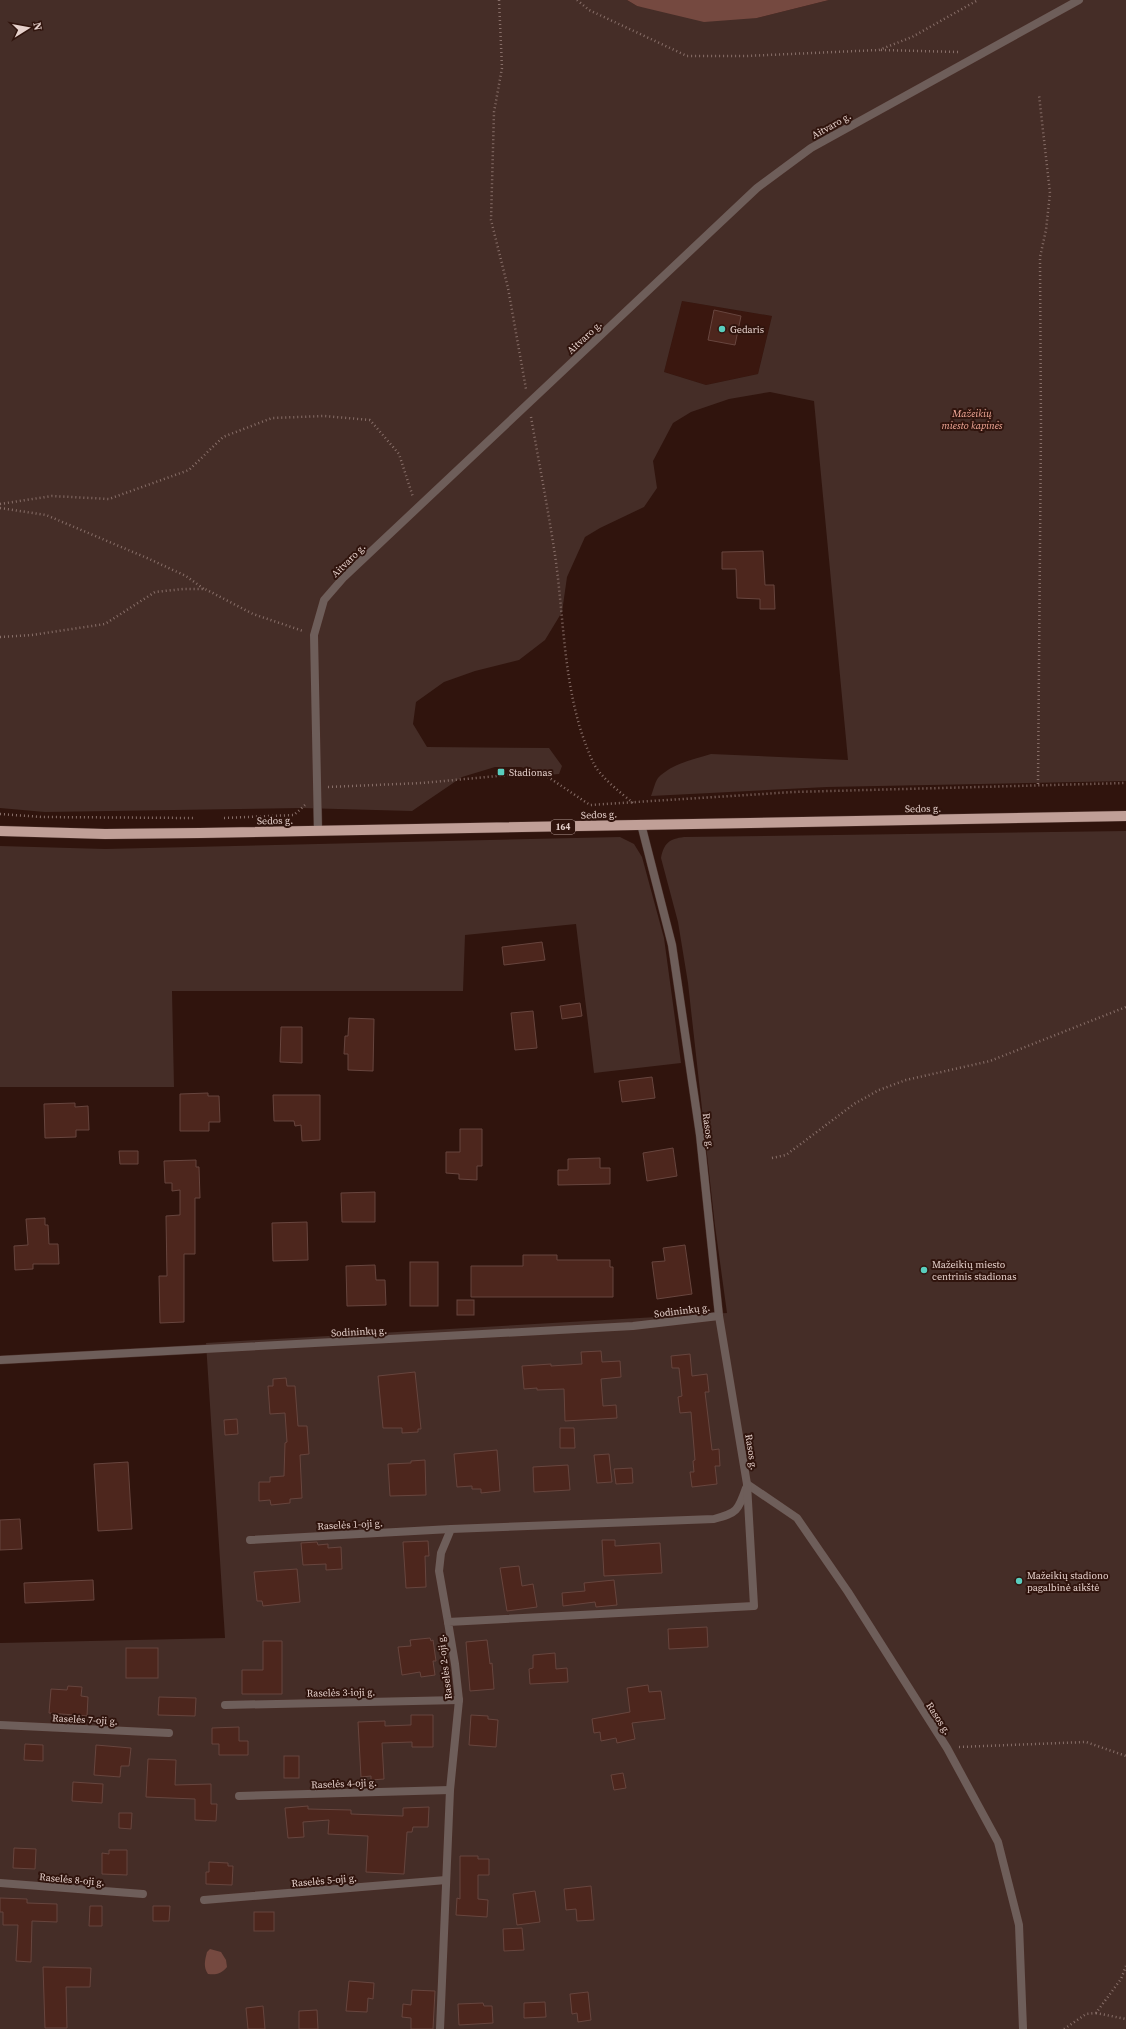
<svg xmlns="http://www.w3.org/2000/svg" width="1126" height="2029" viewBox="0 0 1126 2029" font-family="'Source Serif 4',serif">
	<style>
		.built { fill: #3a170f }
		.green { fill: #452d27; fill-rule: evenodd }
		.water { fill: #754940 }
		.building { fill: #4d261d; stroke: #67453e }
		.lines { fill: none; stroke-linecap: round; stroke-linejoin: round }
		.minor-casing { stroke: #492e28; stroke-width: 9 }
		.primary-casing { stroke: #492e28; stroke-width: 11 }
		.path { stroke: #886f69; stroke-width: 2.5; stroke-dasharray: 1 3; stroke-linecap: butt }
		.minor { stroke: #6e5e5a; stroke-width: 8 }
		.primary { stroke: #c09f97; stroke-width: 10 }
		.poi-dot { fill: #59cebe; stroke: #30140d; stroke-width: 1.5 }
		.labels { text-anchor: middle; stroke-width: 4; stroke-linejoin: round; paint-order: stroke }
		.shield { fill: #30140d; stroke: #af9893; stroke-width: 1 }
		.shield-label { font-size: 9px; font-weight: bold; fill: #e6d1cc }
		.street-label { font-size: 10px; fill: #e6d1cc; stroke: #30140d }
		.poi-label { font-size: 10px; fill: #e6d1cc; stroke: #30140d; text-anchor: start }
		.park-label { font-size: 10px; font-style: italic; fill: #f6ab9a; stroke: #30140d }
	</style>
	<rect width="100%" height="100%" fill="#30140d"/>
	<polygon class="built" points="682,301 772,316 758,374 706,385 664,372"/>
	<g class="green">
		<path d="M0,0h627l10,6 120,12 72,-18h297v781l-299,6 -176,9c2,-5 4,-14 7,-18 13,-14 36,-19 53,-24l137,6 -34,-359 -44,-9 -41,7 -38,13 -18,11 -20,38 4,27 -13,19 -44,21 -15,9 -18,40 -5,35 -17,28 -26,20 -44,11 -31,11 -28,20 -3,22 14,23 122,1 13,18 -3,8 -13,1 -25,-8h-26l-33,10 -50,34 -110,-3 -257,4 -45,-4zM682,301l90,15 -14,58 -52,11 -42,-13z"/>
		<path d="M1126,831v1198h-1126v-386l225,-5 -19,-295 521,-30 -12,-87 -27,-243 -10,-61 -17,-64c3,-15 8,-19 23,-21z"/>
		<polygon points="620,837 634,844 642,857 664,938 681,1063 594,1073 576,924 465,935 463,991 172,991 174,1087 0,1087 0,846 105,849"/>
	</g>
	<g class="water">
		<polygon points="627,0 829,0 757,18 704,22 637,6"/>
		<path d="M210,1949l11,3 5,8 1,7c-6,7 -11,8 -19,7 -5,-7 -3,-14 -1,-22z"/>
	</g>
	<g class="building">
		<polygon points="714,310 741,316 735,345 708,340"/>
		<polygon points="763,551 765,585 774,585 775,609 760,609 760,599 737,598 736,569 722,569 722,552"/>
		<polygon points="542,942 545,960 504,965 502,947"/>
		<polygon points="580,1003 582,1016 562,1019 560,1006"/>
		<polygon points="533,1011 537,1048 515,1050 511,1013"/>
		<polygon points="349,1018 374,1019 373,1071 348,1070 348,1054 344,1054 345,1036 348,1036"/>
		<polygon points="281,1027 302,1027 302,1063 280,1062"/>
		<polygon points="652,1077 655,1098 622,1102 619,1081"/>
		<polygon points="208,1093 208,1096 219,1096 220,1122 209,1122 209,1131 180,1131 180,1094"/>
		<polygon points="273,1095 320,1095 320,1140 302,1141 301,1125 295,1126 294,1121 274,1121"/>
		<polygon points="75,1103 75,1107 88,1106 89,1130 76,1130 76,1137 45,1138 44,1104"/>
		<polygon points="460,1129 482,1129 482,1166 477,1166 477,1180 459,1179 459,1174 446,1173 446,1152 460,1152"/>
		<polygon points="673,1148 677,1176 647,1181 643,1153"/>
		<polygon points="119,1151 138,1151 138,1164 120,1164"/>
		<polygon points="600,1158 600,1168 610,1168 610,1184 558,1185 558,1170 568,1170 568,1159"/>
		<polygon points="196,1160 196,1167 199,1167 200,1198 195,1198 195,1254 184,1254 184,1322 160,1323 159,1276 167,1276 166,1216 180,1215 180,1190 172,1191 172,1183 165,1183 164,1161"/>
		<polygon points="375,1192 375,1222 342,1222 341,1193"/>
		<polygon points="45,1218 45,1225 48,1225 49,1244 58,1244 59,1264 33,1264 33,1269 15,1270 14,1246 28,1245 26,1219"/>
		<polygon points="307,1222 308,1260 273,1261 272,1223"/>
		<polygon points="685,1245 692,1294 657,1299 652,1262 665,1261 663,1248"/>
		<polygon points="523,1255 557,1255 557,1260 610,1260 610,1267 613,1267 613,1297 471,1297 471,1266 523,1266"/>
		<rect x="410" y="1262" width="28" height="44"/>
		<polygon points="375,1265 376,1280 385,1280 386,1305 347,1306 346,1266"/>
		<rect x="457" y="1300" width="17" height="15"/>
		<polygon points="601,1351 602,1362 620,1361 621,1377 601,1379 603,1406 616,1405 617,1418 565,1421 564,1389 537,1390 537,1388 524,1389 522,1366 551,1364 551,1366 582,1364 581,1352"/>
		<polygon points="690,1354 692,1376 707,1374 709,1392 705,1392 712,1450 719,1449 720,1466 715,1466 717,1484 692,1487 690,1472 694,1472 693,1461 695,1460 691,1412 680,1413 678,1397 682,1396 679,1368 672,1368 671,1356"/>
		<polygon points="415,1372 421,1429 418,1429 418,1432 402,1433 402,1428 383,1428 378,1376"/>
		<polygon points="286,1378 287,1386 295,1386 298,1426 307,1426 309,1454 300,1455 302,1498 290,1499 290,1503 271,1505 270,1500 259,1501 259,1482 270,1482 270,1477 284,1476 285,1443 287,1442 285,1413 270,1414 268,1386 273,1386 273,1379"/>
		<polygon points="237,1419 238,1434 225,1435 224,1420"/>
		<polygon points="560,1428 574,1428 575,1448 560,1448"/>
		<polygon points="497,1450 500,1491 481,1493 481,1489 472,1489 472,1486 457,1487 454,1454"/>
		<polygon points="609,1454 612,1482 597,1483 594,1455"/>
		<polygon points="425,1460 426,1495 390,1496 388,1464 411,1463 411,1461"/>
		<polygon points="128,1462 132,1529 98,1531 94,1464"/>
		<polygon points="568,1465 570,1490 534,1492 533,1467"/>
		<polygon points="632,1468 633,1483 616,1484 614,1469"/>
		<polygon points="20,1519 22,1549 0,1550 0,1520"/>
		<polygon points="602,1540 615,1540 615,1546 660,1543 662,1573 604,1576"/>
		<polygon points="428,1541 429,1556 425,1556 426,1587 406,1588 403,1542"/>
		<polygon points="317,1542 318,1545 328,1544 328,1548 341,1547 342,1569 326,1570 326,1564 303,1565 301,1543"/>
		<polygon points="519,1566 522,1586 533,1584 537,1607 507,1611 500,1568"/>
		<polygon points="297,1569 300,1602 263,1606 262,1601 257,1601 254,1572"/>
		<polygon points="93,1580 94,1600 25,1603 24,1583"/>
		<polygon points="614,1580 617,1605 596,1607 595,1602 563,1606 562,1593 585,1591 584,1583"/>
		<polygon points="707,1627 708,1647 669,1649 668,1629"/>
		<polygon points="430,1638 431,1641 433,1640 436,1661 433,1661 435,1675 421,1677 420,1672 402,1675 398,1647 411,1646 410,1640"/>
		<polygon points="487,1640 490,1664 492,1663 494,1689 470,1691 466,1642"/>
		<polygon points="263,1641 282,1641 282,1694 242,1694 242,1670 263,1670"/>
		<rect x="126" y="1648" width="32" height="30"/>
		<polygon points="555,1653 556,1669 567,1668 568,1682 530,1684 529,1669 533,1668 533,1655"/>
		<polygon points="648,1685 649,1692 661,1691 665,1719 632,1723 635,1739 617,1743 616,1738 601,1741 600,1732 594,1733 592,1719 630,1712 627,1688"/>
		<polygon points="68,1686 82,1687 81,1696 88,1697 87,1716 49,1713 51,1689 67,1690"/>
		<polygon points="159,1697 196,1698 195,1716 158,1715"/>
		<polygon points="411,1715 433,1715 433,1747 412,1747 412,1742 382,1743 384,1779 371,1780 371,1776 361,1777 358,1722 385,1721 385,1726 411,1725"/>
		<polygon points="471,1715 488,1716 488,1719 498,1720 496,1747 469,1745"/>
		<polygon points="239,1727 239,1741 248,1741 248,1755 219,1755 219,1744 212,1744 212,1728"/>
		<polygon points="25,1744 43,1745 43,1761 24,1760"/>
		<polygon points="96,1745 131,1748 129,1766 121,1766 120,1777 94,1775"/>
		<rect x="284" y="1756" width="15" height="22"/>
		<polygon points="148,1759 176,1760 175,1785 211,1784 211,1804 217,1804 216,1821 195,1820 195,1799 146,1797"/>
		<polygon points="623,1773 626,1788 614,1790 611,1775"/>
		<polygon points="73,1782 103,1784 102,1803 72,1801"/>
		<polygon points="308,1806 308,1809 351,1810 351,1814 403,1816 403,1808 429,1807 428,1827 413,1827 412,1832 407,1832 404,1874 366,1872 368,1836 328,1834 329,1820 303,1822 304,1837 288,1838 285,1808"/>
		<polygon points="119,1813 132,1813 131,1829 119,1828"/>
		<polygon points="14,1848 36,1849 35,1869 13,1868"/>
		<polygon points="109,1850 127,1850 127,1875 102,1874 102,1853 109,1854"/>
		<polygon points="460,1856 478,1856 478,1859 489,1859 489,1875 478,1875 478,1899 488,1900 487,1917 456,1915 457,1898 460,1899"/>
		<polygon points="209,1862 228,1863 228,1866 233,1866 232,1885 206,1884 206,1872 209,1872"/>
		<polygon points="591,1886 594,1920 577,1921 576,1909 566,1910 564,1889"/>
		<polygon points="535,1891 540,1922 517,1925 513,1894"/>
		<polygon points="0,1898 27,1899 27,1903 57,1904 57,1922 32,1921 31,1962 16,1961 18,1925 3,1925 3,1912 0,1912"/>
		<polygon points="90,1906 102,1906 102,1926 89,1926"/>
		<polygon points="153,1906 170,1906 169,1921 153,1921"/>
		<rect x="254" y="1912" width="20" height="19"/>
		<polygon points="522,1928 524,1950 504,1951 503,1929"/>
		<polygon points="43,1967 91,1968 90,1987 66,1987 67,2028 45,2028"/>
		<polygon points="349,1981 374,1983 373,1999 368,1998 367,2012 346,2011"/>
		<polygon points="412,1990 435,1991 433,2029 411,2029 411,2018 402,2017 403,2004 411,2005"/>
		<polygon points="588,1992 591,2020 578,2022 577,2013 572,2014 570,1994"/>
		<polygon points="545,2002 546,2017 524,2018 524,2003"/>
		<polygon points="483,2003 484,2006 492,2006 493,2023 459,2025 458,2004"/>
		<polygon points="263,2006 265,2029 248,2029 246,2008"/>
		<polygon points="317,2010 318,2029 299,2029 299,2011"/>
	</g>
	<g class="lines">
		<defs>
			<g id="minor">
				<polyline points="641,824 672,945 700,1135 719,1316 747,1484 797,1518 848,1592 947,1748 998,1842 1019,1925 1023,2029"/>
				<polyline points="318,831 314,635 324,600 344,577 757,188 811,148 1079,0"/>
				<polyline points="0,1360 633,1326 719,1316"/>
				<polyline points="250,1540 451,1529"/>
				<path d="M448,1622l-9,-51 2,-18 10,-24 263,-10c23,-6 24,-8 32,-31"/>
				<polyline points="225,1705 459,1700"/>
				<polyline points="0,1725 169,1733"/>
				<polyline points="239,1796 450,1790"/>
				<polyline points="0,1883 143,1894"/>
				<polyline points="204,1900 446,1880"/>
				<polyline points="440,2029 450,1790 459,1700 455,1664 448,1622 754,1606 747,1484"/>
			</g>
			<polyline id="primary" points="0,831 105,834 200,833 1126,816"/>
		</defs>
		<use href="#minor" class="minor-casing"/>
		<use href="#primary" class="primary-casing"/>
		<g class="path">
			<polyline points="499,0 502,68 494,112 491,220 508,288 526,389"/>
			<polyline points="577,0 589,10 687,56 746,56 879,50 912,37 978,0"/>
			<polyline points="881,50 958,52"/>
			<path d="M531,417c8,46 17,92 24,138 10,69 8,143 38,207 6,14 28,31 40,41"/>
			<polyline points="0,504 52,496 109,499 189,470 223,437 272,418 324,416 370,420 399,454 413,497"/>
			<polyline points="0,508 46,515 147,558 186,576 204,589"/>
			<polyline points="0,637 32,635 105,624 155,592 183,589 205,589 253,614 303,631"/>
			<polyline points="1038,784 1041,428 1040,257 1046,230 1050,193 1039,95"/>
			<polyline points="328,787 422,783 519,774 548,777 590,805 793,792 1126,783"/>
			<polyline points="0,814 42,817 193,818"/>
			<polyline points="224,818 294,815 305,805"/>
			<polyline points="772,1158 786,1155 854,1104 879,1090 906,1080 990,1061 1126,1007"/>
			<polyline points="959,1747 1086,1742 1126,1756"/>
			<polyline points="1096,2013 1126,2019"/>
			<polyline points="1064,2029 1086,2014 1096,2013 1121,1979 1126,1966"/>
		</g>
		<use href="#minor" class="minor"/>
		<use href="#primary" class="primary"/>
	</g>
	<g class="poi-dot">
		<circle cx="722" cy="329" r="4"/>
		<rect x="497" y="768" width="8" height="8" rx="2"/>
		<circle cx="924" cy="1270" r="4"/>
		<circle cx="1019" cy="1581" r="4"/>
	</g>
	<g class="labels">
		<rect class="shield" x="551" y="820" width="24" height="14" rx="3"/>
		<g class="shield-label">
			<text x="563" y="830">164</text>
		</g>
		<g class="street-label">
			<text transform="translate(831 125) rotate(-29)" y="4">Aitvaro g.</text>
			<text transform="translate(584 337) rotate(-43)" y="4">Aitvaro g.</text>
			<text transform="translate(348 560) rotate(-45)" y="4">Aitvaro g.</text>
			<text transform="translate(923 808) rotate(-1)" y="4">Sedos g.</text>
			<text transform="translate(599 814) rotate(-2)" y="4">Sedos g.</text>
			<text transform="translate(275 820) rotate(-1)" y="4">Sedos g.</text>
			<text transform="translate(709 1131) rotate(83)" y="4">Rasos g.</text>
			<text transform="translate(682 1310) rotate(-7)" y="4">Sodininkų g.</text>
			<text transform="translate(359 1331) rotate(-3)" y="4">Sodininkų g.</text>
			<text transform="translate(752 1452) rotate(81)" y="4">Rasos g.</text>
			<text transform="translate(350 1524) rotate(-3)" y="4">Raselės 1-oji g.</text>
			<text transform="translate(444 1667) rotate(-97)" y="4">Raselės 2-oji g.</text>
			<text transform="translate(341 1692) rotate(-1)" y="4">Raselės 3-ioji g.</text>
			<text transform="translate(939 1718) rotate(57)" y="4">Rasos g.</text>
			<text transform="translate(85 1719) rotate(3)" y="4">Raselės 7-oji g.</text>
			<text transform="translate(344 1783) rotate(-2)" y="4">Raselės 4-oji g.</text>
			<text transform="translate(72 1879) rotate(5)" y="4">Raselės 8-oji g.</text>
			<text transform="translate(324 1880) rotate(-5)" y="4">Raselės 5-oji g.</text>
		</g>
		<g class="poi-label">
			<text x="730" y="333">Gedaris</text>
			<text x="509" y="776">Stadionas</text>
			<text x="932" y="1268">Mažeikių miesto<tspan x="932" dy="12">centrinis stadionas</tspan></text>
			<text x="1027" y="1579">Mažeikių stadiono<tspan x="1027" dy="12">pagalbinė aikštė</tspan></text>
		</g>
		<g class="park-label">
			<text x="972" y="417">Mažeikių<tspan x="972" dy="12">miesto kapinės</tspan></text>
		</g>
	</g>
	<g transform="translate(28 28) rotate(79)" stroke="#30140d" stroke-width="3" paint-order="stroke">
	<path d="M0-3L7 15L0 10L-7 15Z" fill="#e6d1cc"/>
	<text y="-6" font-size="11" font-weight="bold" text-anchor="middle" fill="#e6d1cc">N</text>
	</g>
</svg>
